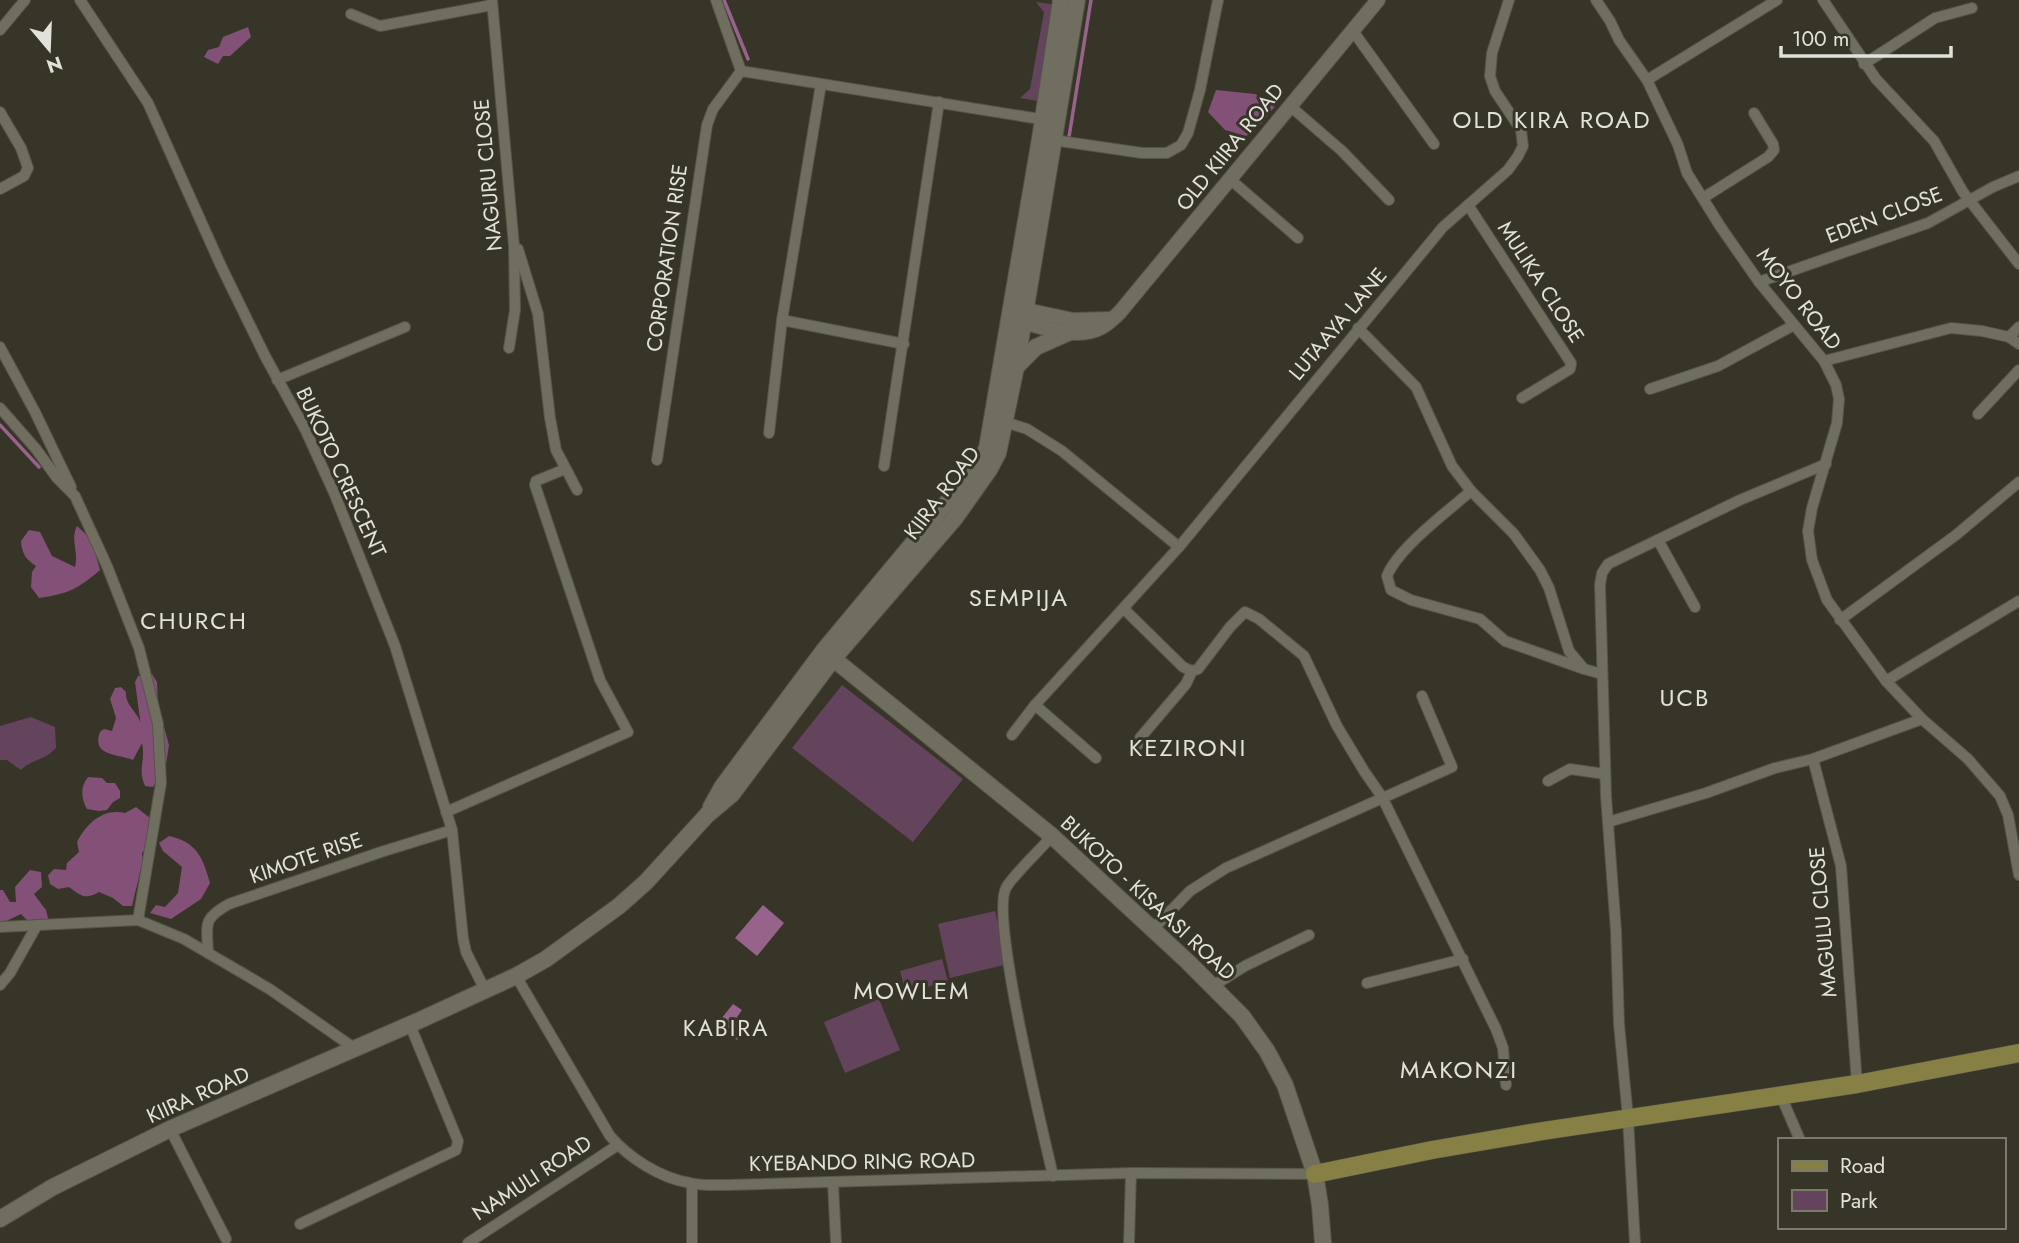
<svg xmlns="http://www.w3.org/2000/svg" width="2019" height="1243" viewBox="0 0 2019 1243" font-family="Jost,sans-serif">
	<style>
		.green { fill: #64435c }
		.forest { fill: #835077 }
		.water { fill: #98638b }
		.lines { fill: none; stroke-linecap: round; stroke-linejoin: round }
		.stream { stroke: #98638b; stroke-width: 3.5 }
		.minor-casing { stroke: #555449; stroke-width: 12 }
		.tertiary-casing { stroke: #555449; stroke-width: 16 }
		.secondary-casing { stroke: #555449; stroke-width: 18 }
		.primary-casing { stroke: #555449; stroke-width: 19 }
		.minor { stroke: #6f6e5f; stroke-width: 10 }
		.tertiary { stroke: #6f6e5f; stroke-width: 14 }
		.secondary { stroke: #6f6e5f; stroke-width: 16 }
		.primary { stroke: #878045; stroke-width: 18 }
		.labels { text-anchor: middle; stroke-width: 6; stroke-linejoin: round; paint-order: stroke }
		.street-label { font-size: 21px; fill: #e3e2da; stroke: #373528 }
		.neighbourhood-label { font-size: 23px; letter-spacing: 2px; fill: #e3e2da; stroke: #373528 }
		.quarter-label { font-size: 24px; letter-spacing: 2px; fill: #e3e2da; stroke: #373528 }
	</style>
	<rect width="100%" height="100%" fill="#373528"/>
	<g class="green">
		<polygon points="1036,2 1058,5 1038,101 1020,98 1030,89 1044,12"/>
		<polygon points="842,685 963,779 913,842 792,748"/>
		<path d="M31,717l24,10 1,21c-13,14 -23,10 -35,22l-14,-10h-7v-34z"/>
		<polygon points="995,911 1008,964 950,978 938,924"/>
		<polygon points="942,959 948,981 906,993 900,971"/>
		<polygon points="879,999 900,1050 845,1073 824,1022"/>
	</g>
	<g class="forest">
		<polygon points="248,27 251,37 230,56 223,56 218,64 204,57 208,50 219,47 223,37"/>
		<polygon points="1216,90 1255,94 1277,104 1262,123 1246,136 1225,130 1208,112"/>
		<path d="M77,526l15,14 8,30c-22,19 -32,24 -61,28l-8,-11 1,-15 4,-6c-11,-7 -14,-13 -15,-25l8,-11 11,2 12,24 23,11c4,-16 -5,-27 2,-41z"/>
		<path d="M152,674l5,8 1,23 11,40 -3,20 -13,22 -8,-1c-8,-19 1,-23 -3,-43l-9,17c-15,-6 -42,-4 -33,-28l4,-3 8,2 4,-13 -6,-19 5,-11 6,-1 5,5c-1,10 7,17 12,25 3,5 4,12 4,17l-7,-52 3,-6z"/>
		<path d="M88,777l14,1 5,5h8l5,8v7l-7,4 -6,8 -8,1 -12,-2c-6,-11 -7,-22 1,-32z"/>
		<path d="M136,807l14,11 5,20 -13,15 1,7 -11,46h-9l-10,-8 -14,-6c-14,8 -18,4 -30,-5l-11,2 -8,-5 -2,-9 6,-6 12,1 1,-7 12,-11 -2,-10c10,-19 26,-34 48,-29z"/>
		<path d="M169,836c28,6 34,22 41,47l-9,16 -30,20 -21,-6 6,-8 9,2 13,-14 4,-26 -19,-16 -4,-8z"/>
		<polygon points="30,870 41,872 42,887 34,894 46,910 49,922 30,923 21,914 0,924 0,890 3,890 10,902 16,902 15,887"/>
	</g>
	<g class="water">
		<polygon points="763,905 784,923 757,956 735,938"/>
		<polygon points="733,1004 742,1010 735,1020 746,1028 737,1040 717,1024"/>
	</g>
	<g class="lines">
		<g class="stream">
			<polyline points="724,0 748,59"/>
			<polyline points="1069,137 1091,0"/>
			<polyline points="0,425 39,467"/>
		</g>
		<defs>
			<g id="minor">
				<polyline points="80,0 148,103 221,266 265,356 305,429 335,495 395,646 452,830 463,938 466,952 485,990"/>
				<polyline points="492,0 514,246 515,310 509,348"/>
				<polyline points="1596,0 1610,21 1619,40 1647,80 1678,145 1687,173 1720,226 1759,282 1824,361 1836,385 1839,399 1837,423 1812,508 1808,531 1812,560 1827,600 1886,681 1922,719 1968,759 2000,796 2008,815 2019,875"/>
				<polyline points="1823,0 1876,79 1934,141 1963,192 2019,264"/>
				<polyline points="351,14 380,26 492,5"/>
				<polyline points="0,30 25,0"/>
				<polyline points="1353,31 1434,144"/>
				<polyline points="1864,64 1935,18 1972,8"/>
				<polyline points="741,71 1046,120"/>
				<polyline points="1647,80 1777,0"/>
				<polyline points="1290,106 1342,151 1389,200"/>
				<polyline points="0,112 21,148 28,168 24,176 0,189"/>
				<polyline points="1053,140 1142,153 1167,153 1181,145 1188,133 1200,90 1218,0"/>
				<polyline points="1231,180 1298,238"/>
				<polyline points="1703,198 1768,157 1774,150 1773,144 1754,113"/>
				<polyline points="1468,205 1571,363 1570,369 1522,398"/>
				<polyline points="518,249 538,314 550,418 556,450 577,490"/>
				<polyline points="1759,282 1928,223 1993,187 2019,176"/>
				<polyline points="782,320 904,344"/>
				<polyline points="1358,328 1416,387 1452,466 1471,491 1514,534 1540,570 1549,588 1569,651 1584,669 1602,674"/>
				<polyline points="2009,337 2019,327"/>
				<polyline points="0,347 35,412 71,487"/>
				<polyline points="1824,361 1951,328 1982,331 2009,337 2019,344"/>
				<polyline points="277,380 405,327"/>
				<polyline points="1650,389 1718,366 1794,325"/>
				<polyline points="0,408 36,449 57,478 75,496 107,566 139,648 158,724 161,783 138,920"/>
				<polyline points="1978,414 2019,370"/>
				<polyline points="1005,422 1027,429 1062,451 1179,547"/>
				<polyline points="769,433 782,320 821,84"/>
				<polyline points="657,460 707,125 713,109 741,71 716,0"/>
				<polyline points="884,466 939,102"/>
				<path d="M1471,491c-23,20 -73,57 -84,85l4,14 20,10 69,19 25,22 79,28"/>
				<polyline points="1658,540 1695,607"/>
				<polyline points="1124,609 1183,667 1192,671 1198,669 1230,627 1245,612 1259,619 1304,656 1337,726 1364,771 1382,797 1496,1029 1503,1048 1506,1085"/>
				<polyline points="1840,620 1956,535 2019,482"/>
				<polyline points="1886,681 2019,601"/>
				<polyline points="1035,705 1096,758"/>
				<polyline points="1012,735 1035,705 1179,547 1443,227 1508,170 1518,156 1523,146 1521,130 1495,91 1490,76 1492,53 1509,0"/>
				<polyline points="1137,746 1140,738 1186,684 1192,671"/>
				<polyline points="1813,759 1841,866 1857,1084"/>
				<polyline points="1548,781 1570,769 1605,774"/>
				<polyline points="446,812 628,732 600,680 535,485 536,481 565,469"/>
				<polyline points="1608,822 1706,793 1775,768 1813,759 1922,719"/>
				<path d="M1052,836c-10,12 -40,40 -46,52 -16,30 37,243 47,288"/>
				<polyline points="0,927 138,920 184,939 244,974 271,990 354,1048"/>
				<polyline points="1153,929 1190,891 1226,868 1452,767 1422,696"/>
				<path d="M208,953c-1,-29 -6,-34 21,-49l152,-52 71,-22"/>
				<path d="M516,976l94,160c19,22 50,42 80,47 12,3 26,2 38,2l403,-12 184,1"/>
				<polyline points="1367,983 1463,959"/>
				<polyline points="0,985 10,973 37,925"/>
				<polyline points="1213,986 1245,966 1309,935"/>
				<polyline points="1781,1096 1800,1140"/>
				<polyline points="170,1129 226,1239"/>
				<polyline points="833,1183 836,1243"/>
				<polyline points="692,1184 692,1243"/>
				<polyline points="300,1224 456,1150 458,1141 410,1025"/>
				<polyline points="468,1243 618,1145"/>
				<polyline points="1129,1243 1131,1173"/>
				<polyline points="1635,1243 1628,1118 1619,1024 1616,931 1606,796 1600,585 1602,573 1608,564 1740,500 1826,464"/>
			</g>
			<g id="tertiary">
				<polyline points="1017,308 1073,320 1111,319"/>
				<path d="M1013,320c26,5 64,22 89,7 7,-4 13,-10 18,-15l258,-312"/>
			</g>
			<g id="secondary">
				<polyline points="1016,367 1036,347 1070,332"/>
				<polyline points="825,652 1052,836 1188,962 1242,1016 1267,1051 1285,1085 1315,1174 1320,1205 1323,1243"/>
				<polyline points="711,807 722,787 824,650 979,464 987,448 1040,139 1061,0"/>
				<polyline points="0,1219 53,1187 170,1129 418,1021 516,976 546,959 619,906 646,882 707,815 732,794 833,659 955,518 989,470 998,453 1016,367 1077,0"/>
			</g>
			<polyline id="primary" points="1315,1174 1432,1150 1543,1131 1857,1084 2019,1053"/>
		</defs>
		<use href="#minor" class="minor-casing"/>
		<use href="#tertiary" class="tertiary-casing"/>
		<use href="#secondary" class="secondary-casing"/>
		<use href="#primary" class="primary-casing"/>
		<use href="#minor" class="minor"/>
		<use href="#tertiary" class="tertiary"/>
		<use href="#secondary" class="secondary"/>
		<use href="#primary" class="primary"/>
	</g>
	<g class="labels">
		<g class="street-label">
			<text transform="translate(1230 147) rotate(-51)" y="7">OLD KIIRA ROAD</text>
			<text transform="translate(488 175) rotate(-95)" y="7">NAGURU CLOSE</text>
			<text transform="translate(1884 215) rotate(-21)" y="7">EDEN CLOSE</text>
			<text transform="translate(667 258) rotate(-82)" y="7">CORPORATION RISE</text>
			<text transform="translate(1541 282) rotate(57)" y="7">MULIKA CLOSE</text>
			<text transform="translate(1799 299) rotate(52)" y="7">MOYO ROAD</text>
			<text transform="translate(1338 324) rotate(-50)" y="7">LUTAAYA LANE</text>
			<text transform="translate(341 472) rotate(65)" y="7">BUKOTO CRESCENT</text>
			<text transform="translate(942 493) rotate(-53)" y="7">KIIRA ROAD</text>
			<text transform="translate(306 858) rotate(-19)" y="7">KIMOTE RISE</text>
			<text transform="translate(1148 898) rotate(43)" y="7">BUKOTO - KISAASI ROAD</text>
			<text transform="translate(1823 922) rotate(-95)" y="7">MAGULU CLOSE</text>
			<text transform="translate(198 1095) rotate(-24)" y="7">KIIRA ROAD</text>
			<text transform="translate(862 1162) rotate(-1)" y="7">KYEBANDO RING ROAD</text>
			<text transform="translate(532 1178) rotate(-33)" y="7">NAMULI ROAD</text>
		</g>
		<g class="neighbourhood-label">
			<text x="726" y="1036">KABIRA</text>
		</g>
		<g class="quarter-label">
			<text x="1552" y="128">OLD KIRA ROAD</text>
			<text x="1019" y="606">SEMPIJA</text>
			<text x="194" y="629">CHURCH</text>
			<text x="1685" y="706">UCB</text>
			<text x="1188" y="756">KEZIRONI</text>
			<text x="912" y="999">MOWLEM</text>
			<text x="1459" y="1078">MAKONZI</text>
		</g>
	</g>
	<rect x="1778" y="1138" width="228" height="91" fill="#373528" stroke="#7c7a6f" stroke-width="2"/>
	<rect x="1792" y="1161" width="35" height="10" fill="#878045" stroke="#7c7a6f" stroke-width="2"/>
	<text x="1840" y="1173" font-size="21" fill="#e3e2da">Road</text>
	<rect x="1792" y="1190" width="35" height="21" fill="#64435c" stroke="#7c7a6f" stroke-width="2"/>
	<text x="1840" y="1208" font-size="21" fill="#e3e2da">Park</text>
	<g transform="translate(49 49) rotate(161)" stroke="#373528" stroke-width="5" paint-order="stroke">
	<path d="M0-5L12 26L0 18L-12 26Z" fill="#e3e2da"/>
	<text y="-10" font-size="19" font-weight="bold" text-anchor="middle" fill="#e3e2da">N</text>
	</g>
	<path d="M1781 46v10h170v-10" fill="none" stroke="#e3e2da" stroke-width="3.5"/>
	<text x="1792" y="46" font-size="21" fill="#e3e2da" stroke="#373528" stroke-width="5" paint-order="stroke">100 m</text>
</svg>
